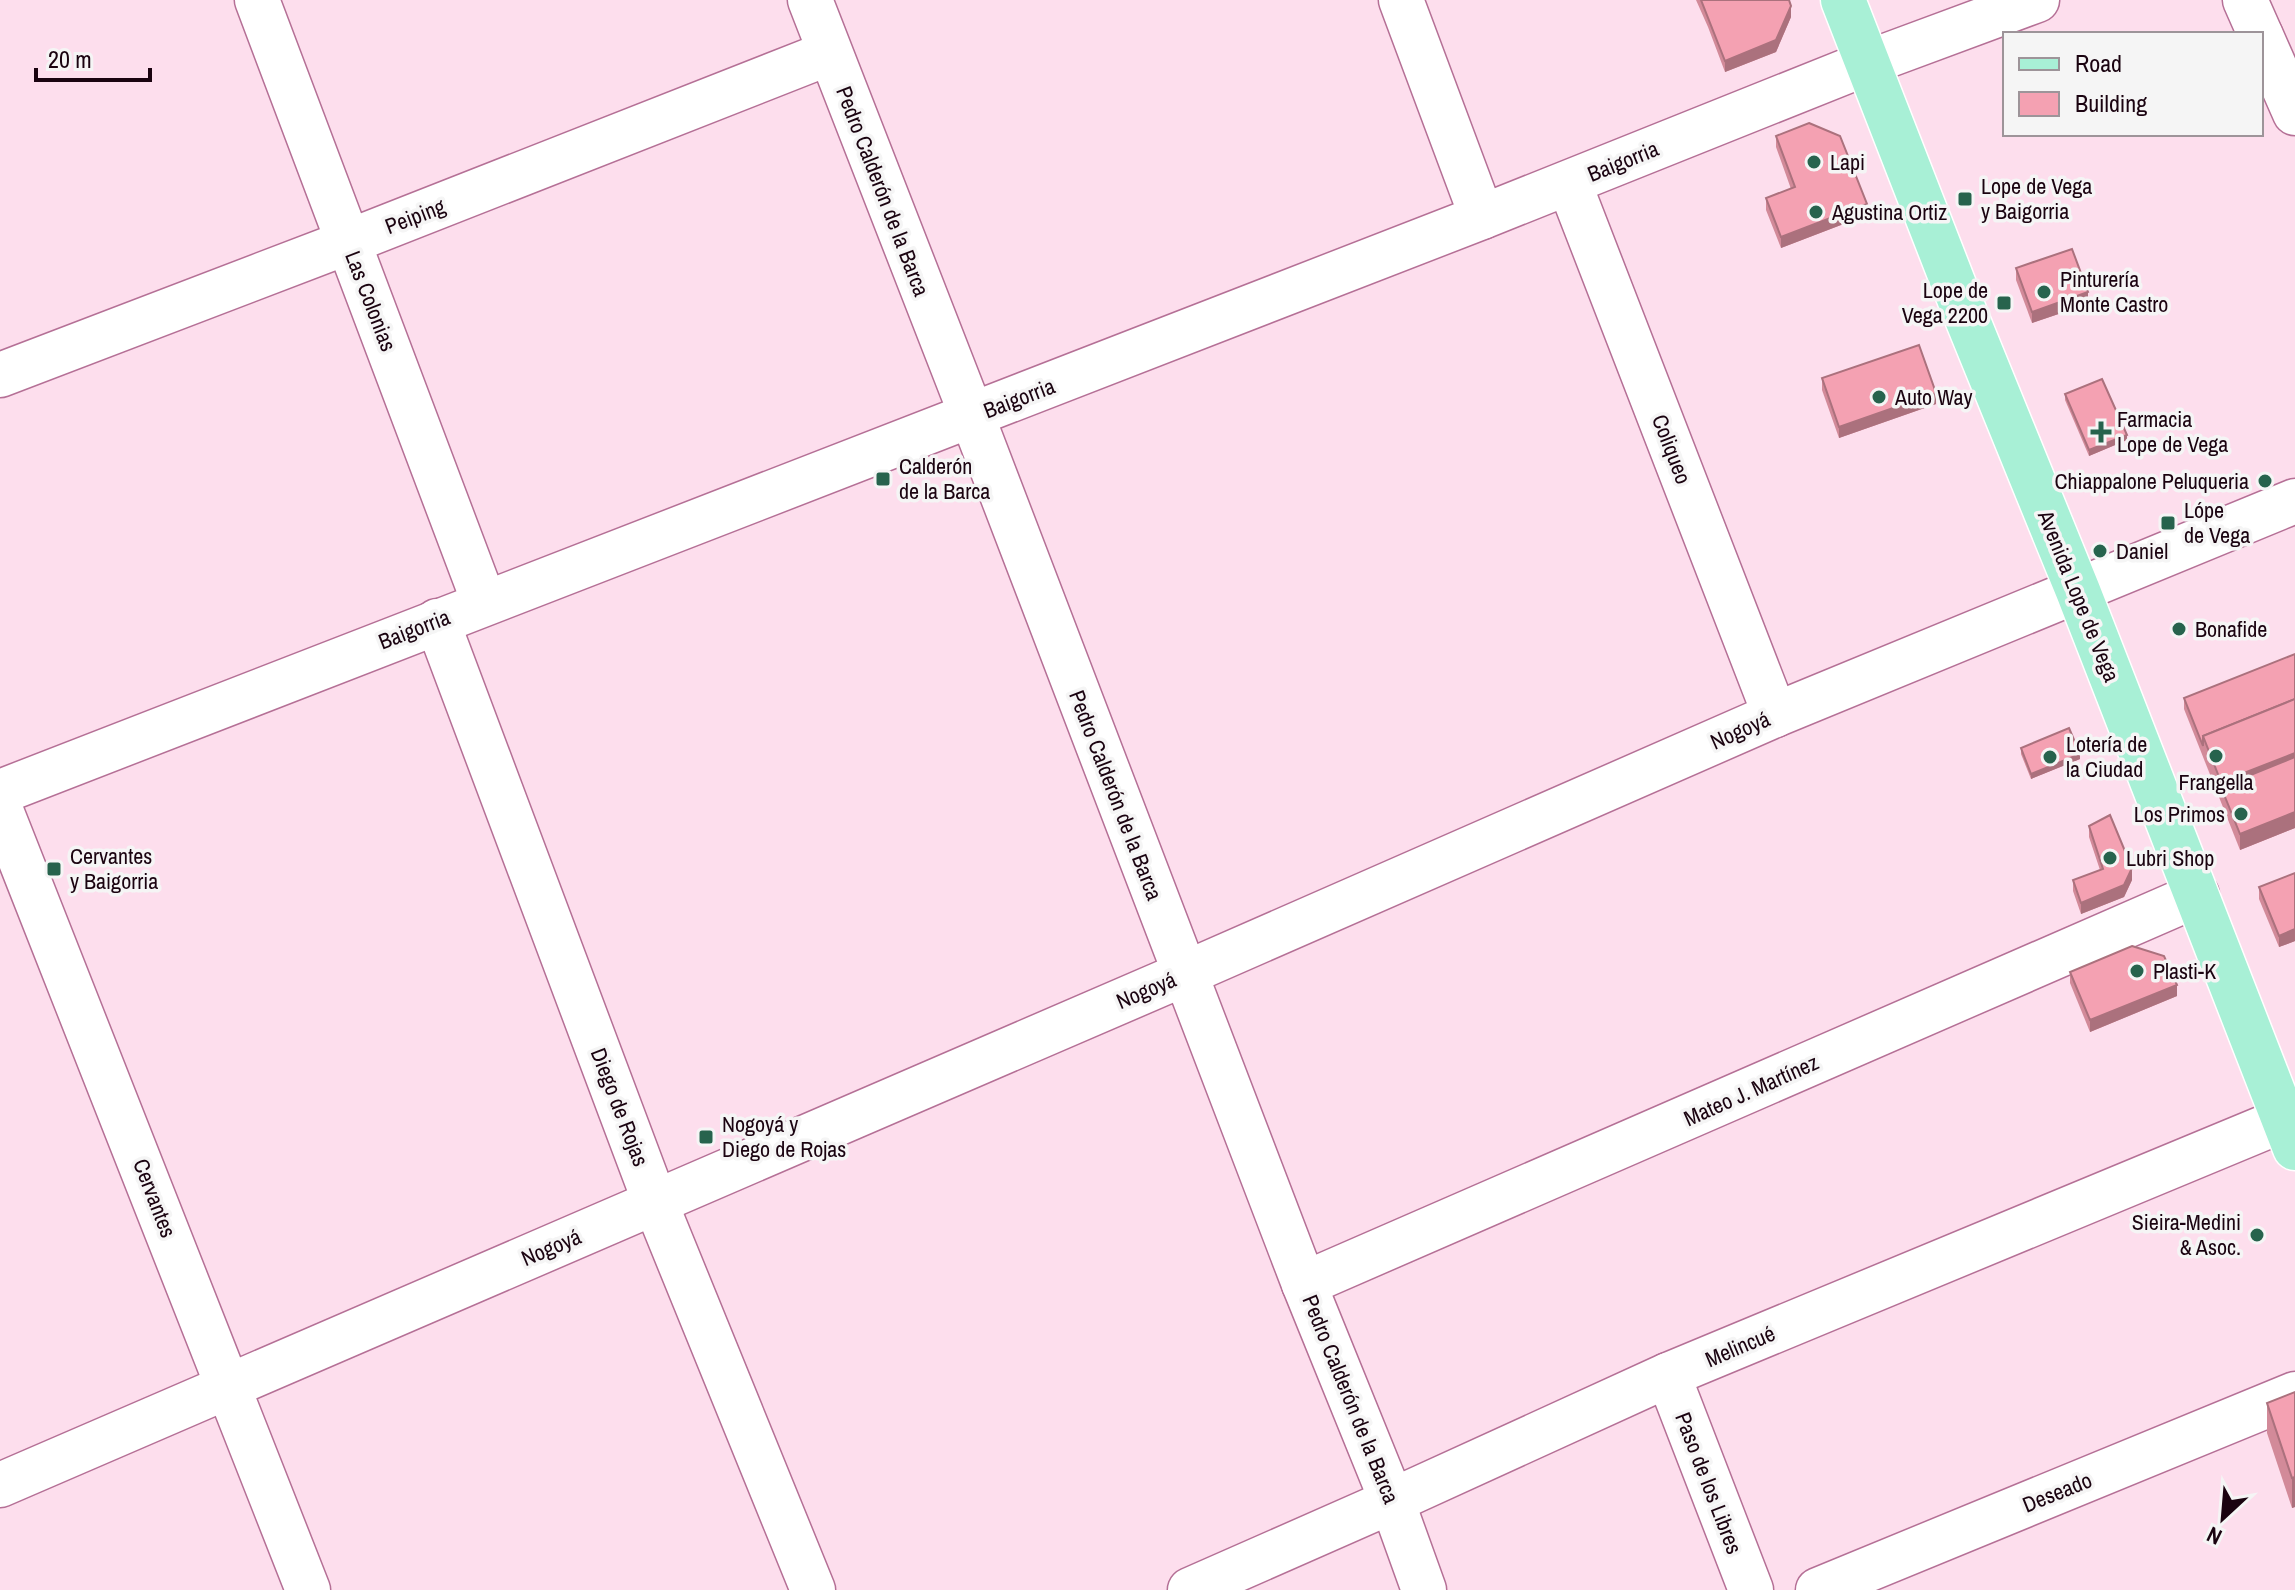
<svg xmlns="http://www.w3.org/2000/svg" width="2295" height="1590" viewBox="0 0 2295 1590" font-family="'Archivo Narrow',sans-serif">
	<style>
		.lines { fill: none; stroke-linecap: round; stroke-linejoin: round }
		.minor-casing { stroke: #b57096; stroke-width: 47 }
		.major-casing { stroke: #fff; stroke-width: 47 }
		.minor { stroke: #fff; stroke-width: 44 }
		.major { stroke: #a8f0d6; stroke-width: 44 }
		.wall { fill: #d28a99 }
		.shaded-wall { fill: #ab717d }
		.building { fill: #f4a1b2; stroke: #ab717d; stroke-width: 2 }
		.poi-dot { fill: #27634d; stroke: #f5f5f5; stroke-width: 3 }
		.labels { text-anchor: middle; stroke-width: 7; stroke-linejoin: round; paint-order: stroke }
		.street-label { font-size: 22px; fill: #1a0310; stroke: #f5f5f5 }
		.poi-label { font-size: 22px; fill: #1a0310; stroke: #f5f5f5; text-anchor: start }
	</style>
	<rect width="100%" height="100%" fill="#fddeed"/>
	<g class="lines">
		<defs>
			<g id="minor">
				<polyline points="257,0 484,602"/>
				<polyline points="810,0 972,416 1304,1284 1392,1501 1424,1590"/>
				<polyline points="1401,0 1482,217"/>
				<polyline points="2245,0 2260,34"/>
				<polyline points="2261,36 2295,113"/>
				<polyline points="1569,183 1775,715"/>
				<polyline points="0,375 348,242 829,53"/>
				<polyline points="437,621 655,1202 813,1590"/>
				<polyline points="0,792 1482,217 1867,63 2037,0"/>
				<polyline points="0,808 308,1590"/>
				<polyline points="1304,1284 2197,895"/>
				<polyline points="1668,1375 1751,1590"/>
				<polyline points="0,1485 1184,974 1775,715 2295,501"/>
				<polyline points="1190,1590 1392,1501 1668,1375 2295,1115"/>
				<polyline points="1818,1590 2295,1394"/>
			</g>
			<polyline id="major" points="1843,0 1968,321 2078,591 2295,1148"/>
		</defs>
		<use href="#minor" class="minor-casing"/>
		<use href="#major" class="major-casing"/>
		<use href="#minor" class="minor"/>
		<use href="#major" class="major"/>
	</g>
	<g class="wall">
		<polygon points="1696,0 1789,0 1791,17 1776,52 1725,72 1708,27"/>
		<polygon points="1776,136 1867,215 1781,248 1766,210 1766,198 1791,189 1776,147"/>
		<polygon points="2016,268 2088,304 2032,323 2016,280"/>
		<polygon points="1822,378 1936,404 1839,438 1822,390"/>
		<polygon points="2065,394 2127,440 2089,456 2065,400"/>
		<polygon points="2295,654 2295,828 2240,850 2184,709 2184,698"/>
		<polygon points="2021,748 2080,759 2031,779 2021,754"/>
		<polygon points="2089,826 2132,880 2124,897 2081,914 2073,891 2073,880 2100,870 2089,837"/>
		<polygon points="2295,873 2295,941 2279,947 2259,899 2259,887"/>
		<polygon points="2070,972 2177,996 2090,1032 2070,983"/>
		<polygon points="2295,1392 2295,1507 2292,1508 2267,1433 2267,1403"/>
	</g>
	<g class="shaded-wall">
		<polygon points="1791,6 1791,17 1776,52 1725,72 1725,61"/>
		<polygon points="1867,204 1867,215 1781,248 1781,237"/>
		<polygon points="2088,292 2088,304 2032,323 2032,312"/>
		<polygon points="1936,393 1936,404 1839,438 1839,427"/>
		<polygon points="2127,435 2127,440 2089,456 2089,450"/>
		<polygon points="2295,753 2295,774 2221,787 2221,782"/>
		<polygon points="2080,754 2080,759 2031,779 2031,774"/>
		<polygon points="2295,812 2295,828 2240,850 2240,834"/>
		<polygon points="2132,868 2132,880 2124,897 2081,914 2081,903"/>
		<polygon points="2295,929 2295,941 2279,947 2279,936"/>
		<polygon points="2177,985 2177,996 2090,1032 2090,1020"/>
		<polygon points="2295,1477 2295,1507 2292,1508 2292,1478"/>
	</g>
	<g class="building">
		<polygon points="1701,0 1789,0 1791,6 1776,40 1725,61"/>
		<polygon points="1809,123 1840,136 1867,204 1781,237 1766,198 1795,187 1776,136"/>
		<polygon points="2072,249 2088,292 2032,312 2016,268"/>
		<polygon points="1919,345 1936,393 1839,427 1822,378"/>
		<polygon points="2102,379 2127,435 2089,450 2065,394"/>
		<polygon points="2295,654 2295,699 2203,736 2203,746 2184,698"/>
		<polygon points="2295,699 2295,753 2221,782 2203,736"/>
		<polygon points="2069,728 2080,754 2031,774 2021,748"/>
		<polygon points="2295,757 2295,812 2240,834 2221,787"/>
		<polygon points="2110,815 2132,868 2124,885 2081,903 2073,880 2103,869 2089,826"/>
		<polygon points="2295,873 2295,929 2279,936 2259,887"/>
		<polygon points="2132,946 2164,956 2177,985 2090,1020 2070,972"/>
		<polygon points="2295,1392 2295,1477 2292,1478 2267,1403"/>
	</g>
	<g class="poi-dot">
		<circle cx="1814" cy="162" r="8"/>
		<rect x="1957" y="191" width="16" height="16" rx="4"/>
		<circle cx="1816" cy="212" r="8"/>
		<circle cx="2044" cy="292" r="8"/>
		<rect x="1996" y="295" width="16" height="16" rx="4"/>
		<circle cx="1879" cy="397" r="8"/>
		<path d="M2097 420h8v8h8v8h-8v8h-8v-8h-8v-8h8z"/>
		<rect x="875" y="471" width="16" height="16" rx="4"/>
		<circle cx="2265" cy="481" r="8"/>
		<rect x="2160" y="515" width="16" height="16" rx="4"/>
		<circle cx="2100" cy="551" r="8"/>
		<circle cx="2179" cy="629" r="8"/>
		<circle cx="2216" cy="756" r="8"/>
		<circle cx="2050" cy="757" r="8"/>
		<circle cx="2241" cy="814" r="8"/>
		<circle cx="2110" cy="858" r="8"/>
		<rect x="46" y="861" width="16" height="16" rx="4"/>
		<circle cx="2137" cy="971" r="8"/>
		<rect x="698" y="1129" width="16" height="16" rx="4"/>
		<circle cx="2257" cy="1235" r="8"/>
	</g>
	<g class="labels">
		<g class="street-label">
			<text transform="translate(1623 161) rotate(-22)" y="8">Baigorria</text>
			<text transform="translate(883 191) rotate(69)" y="8">Pedro Calderón de la Barca</text>
			<text transform="translate(415 216) rotate(-21)" y="8">Peiping</text>
			<text transform="translate(371 301) rotate(69)" y="8">Las Colonias</text>
			<text transform="translate(1019 398) rotate(-21)" y="8">Baigorria</text>
			<text transform="translate(1672 449) rotate(69)" y="8">Coliqueo</text>
			<text transform="translate(2079 596) rotate(68)" y="8">Avenida Lope de Vega</text>
			<text transform="translate(414 629) rotate(-21)" y="8">Baigorria</text>
			<text transform="translate(1740 730) rotate(-24)" y="8">Nogoyá</text>
			<text transform="translate(1116 795) rotate(69)" y="8">Pedro Calderón de la Barca</text>
			<text transform="translate(1146 990) rotate(-23)" y="8">Nogoyá</text>
			<text transform="translate(1751 1090) rotate(-24)" y="8">Mateo J. Martínez</text>
			<text transform="translate(620 1107) rotate(69)" y="8">Diego de Rojas</text>
			<text transform="translate(155 1198) rotate(69)" y="8">Cervantes</text>
			<text transform="translate(551 1247) rotate(-23)" y="8">Nogoyá</text>
			<text transform="translate(1740 1346) rotate(-23)" y="8">Melincué</text>
			<text transform="translate(1351 1399) rotate(68)" y="8">Pedro Calderón de la Barca</text>
			<text transform="translate(1709 1483) rotate(69)" y="8">Paso de los Libres</text>
			<text transform="translate(2057 1492) rotate(-22)" y="8">Deseado</text>
		</g>
		<g class="poi-label">
			<text x="1830" y="170">Lapi</text>
			<text x="1981" y="194">Lope de Vega<tspan x="1981" dy="25">y Baigorria</tspan></text>
			<text x="1832" y="220">Agustina Ortiz</text>
			<text x="2060" y="287">Pinturería<tspan x="2060" dy="25">Monte Castro</tspan></text>
			<text x="1988" y="298" text-anchor="end">Lope de<tspan x="1988" dy="25">Vega 2200</tspan></text>
			<text x="1895" y="405">Auto Way</text>
			<text x="2117" y="427">Farmacia<tspan x="2117" dy="25">Lope de Vega</tspan></text>
			<text x="899" y="474">Calderón<tspan x="899" dy="25">de la Barca</tspan></text>
			<text x="2249" y="489" text-anchor="end">Chiappalone Peluqueria</text>
			<text x="2184" y="518">Lópe<tspan x="2184" dy="25">de Vega</tspan></text>
			<text x="2116" y="559">Daniel</text>
			<text x="2195" y="637">Bonafide</text>
			<text x="2066" y="752">Lotería de<tspan x="2066" dy="25">la Ciudad</tspan></text>
			<text x="2216" y="790" text-anchor="middle">Frangella</text>
			<text x="2225" y="822" text-anchor="end">Los Primos</text>
			<text x="70" y="864">Cervantes<tspan x="70" dy="25">y Baigorria</tspan></text>
			<text x="2126" y="866">Lubri Shop</text>
			<text x="2153" y="979">Plasti-K</text>
			<text x="722" y="1132">Nogoyá y<tspan x="722" dy="25">Diego de Rojas</tspan></text>
			<text x="2241" y="1230" text-anchor="end">Sieira-Medini<tspan x="2241" dy="25">&amp; Asoc.</tspan></text>
		</g>
	</g>
	<rect x="2003" y="32" width="260" height="104" fill="#f5f5f5" stroke="#9d9499" stroke-width="2"/>
	<rect x="2019" y="58" width="40" height="12" fill="#a8f0d6" stroke="#9d9499" stroke-width="2"/>
	<text x="2075" y="72" font-size="24" fill="#1a0310">Road</text>
	<rect x="2019" y="92" width="40" height="24" fill="#f4a1b2" stroke="#9d9499" stroke-width="2"/>
	<text x="2075" y="112" font-size="24" fill="#1a0310">Building</text>
	<g transform="translate(2223 1518) rotate(206)" stroke="#f5f5f5" stroke-width="6" paint-order="stroke">
	<path d="M0-6L14 30L0 20L-14 30Z" fill="#1a0310"/>
	<text y="-12" font-size="22" font-weight="bold" text-anchor="middle" fill="#1a0310">N</text>
	</g>
	<path d="M36 68v12h114v-12" fill="none" stroke="#1a0310" stroke-width="4"/>
	<text x="48" y="68" font-size="24" fill="#1a0310" stroke="#f5f5f5" stroke-width="6" paint-order="stroke">20 m</text>
</svg>
